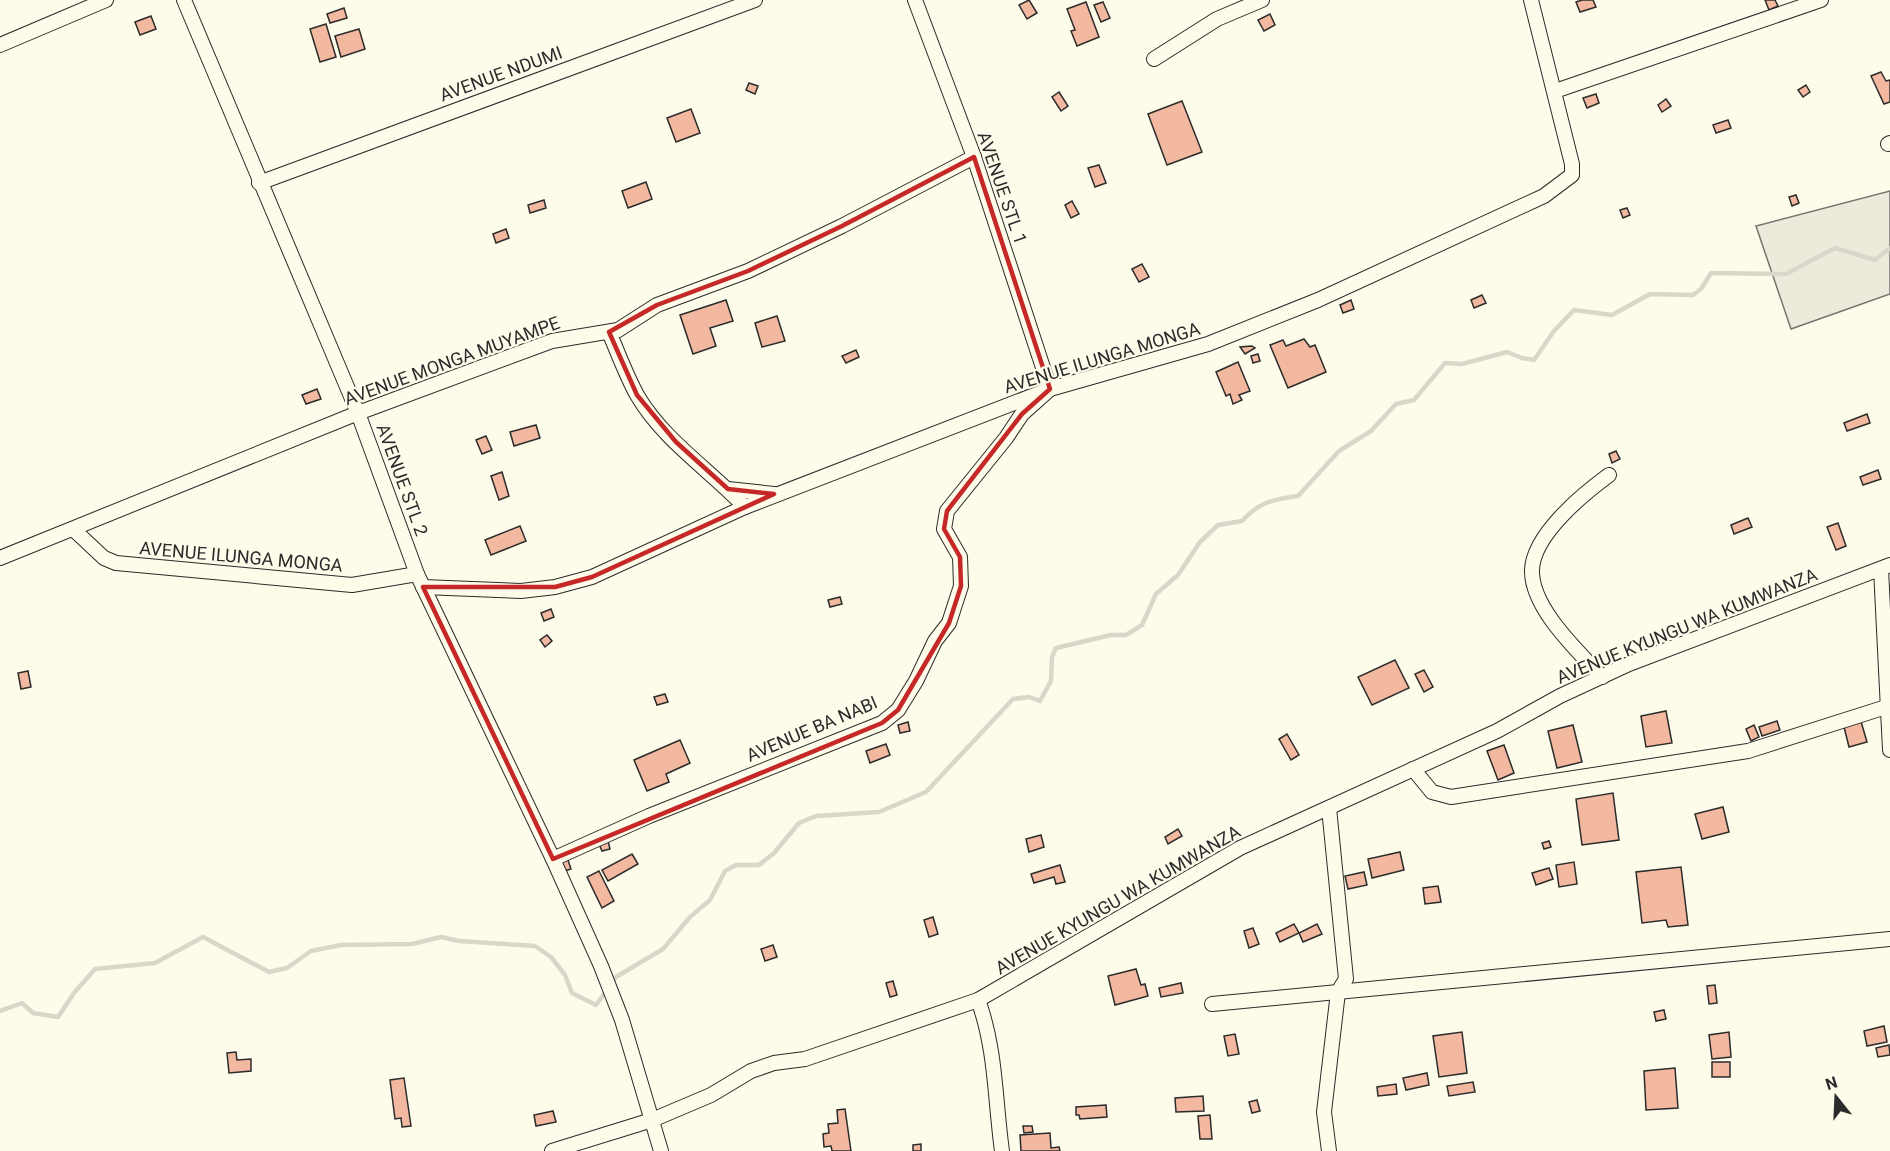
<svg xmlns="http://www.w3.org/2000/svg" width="1890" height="1151" viewBox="0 0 1890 1151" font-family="Roboto,sans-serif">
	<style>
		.green { fill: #ecebdb; stroke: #74746e; stroke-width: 1.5 }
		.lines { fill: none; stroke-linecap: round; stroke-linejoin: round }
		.stream { stroke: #d8d7c9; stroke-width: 4.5 }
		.building { fill: #f2b8a0; stroke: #2b2b2b; stroke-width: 1.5 }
		.street-casing { stroke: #2b2b2b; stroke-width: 16 }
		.street { stroke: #fdfbea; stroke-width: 14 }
		.marked { fill: none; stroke: #c62828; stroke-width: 4.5; stroke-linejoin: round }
		.labels { text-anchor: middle; stroke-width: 4.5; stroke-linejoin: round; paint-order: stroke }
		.street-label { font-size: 18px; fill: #2b2b2b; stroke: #fdfbea }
	</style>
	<rect width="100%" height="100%" fill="#fdfbea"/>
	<polygon class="green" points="1890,191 1890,294 1791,329 1756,226"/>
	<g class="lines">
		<g class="stream">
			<path d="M611,983l5,-6 47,-28 27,-32 20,-17 15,-29 11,-6h23l15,-12 25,-30 17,-7 63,-4 47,-20 87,-93 16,-2 11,4 11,-20 1,-24 4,-9 55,-13h15l16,-10 14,-31 22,-19 22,-33 18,-17 24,-4c17,-19 32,-22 56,-25l41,-45 32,-20 25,-27 18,-4 31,-37 17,1 45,-12 15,6 12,2 20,-29 20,-21 38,5 38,-21 43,1 8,-6 10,-16 75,1 49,-26 40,12 15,-12"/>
			<polyline points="0,1011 22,1003 33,1013 58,1017 74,993 95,969 155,963 203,937 269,972 287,968 311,951 341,945 412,944 441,937 459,941 535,946 551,957 565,975 572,993 596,1005 607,990"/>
		</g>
	</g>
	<g class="building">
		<polygon points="1029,0 1037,13 1027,19 1019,5"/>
		<polygon points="1582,0 1593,0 1596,7 1580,12 1576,2"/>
		<polygon points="1765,0 1775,0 1778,6 1769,10"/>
		<polygon points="1086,2 1099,37 1077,46 1071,31 1075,30 1067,9"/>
		<polygon points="1103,2 1110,18 1101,22 1094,5"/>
		<polygon points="344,8 347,18 330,23 327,14"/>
		<polygon points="1270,14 1275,25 1264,31 1258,20"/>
		<polygon points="151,16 156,29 140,35 135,22"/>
		<polygon points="326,24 336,57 320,62 310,29"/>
		<polygon points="359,29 365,49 341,57 335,36"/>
		<polygon points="1881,72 1886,81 1890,80 1890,102 1884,104 1871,76"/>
		<polygon points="749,83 758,86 755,94 746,90"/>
		<polygon points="1806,85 1810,92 1803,97 1798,90"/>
		<polygon points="1059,92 1068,106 1061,111 1052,97"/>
		<polygon points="1596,94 1599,103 1587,108 1583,98"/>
		<polygon points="1666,99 1671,106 1662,112 1658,105"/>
		<polygon points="1182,101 1202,152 1167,165 1148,114"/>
		<polygon points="691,109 700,133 676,142 667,118"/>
		<polygon points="1728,120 1731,128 1716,133 1713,125"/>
		<polygon points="1099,165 1106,183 1095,187 1088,168"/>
		<polygon points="646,182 652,199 628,208 622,191"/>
		<polygon points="1796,195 1799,203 1792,206 1789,197"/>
		<polygon points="544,200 546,208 530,213 528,205"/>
		<polygon points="1072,201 1079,214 1071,218 1065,205"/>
		<polygon points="1627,208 1630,215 1623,218 1620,210"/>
		<polygon points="506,229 509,238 496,243 493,234"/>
		<polygon points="1142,264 1149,277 1139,282 1132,269"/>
		<polygon points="1482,295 1486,303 1474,308 1471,300"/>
		<polygon points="726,300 733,321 710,328 716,346 693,354 680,315"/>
		<polygon points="1351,300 1354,309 1343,313 1340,305"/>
		<polygon points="777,316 785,341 762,347 755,323"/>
		<polygon points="1304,339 1310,347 1315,345 1326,372 1288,388 1270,345 1283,340 1286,346"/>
		<polygon points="1252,346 1255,348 1245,354 1240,347"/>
		<polygon points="856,350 859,357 846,363 842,356"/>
		<polygon points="1258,354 1260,361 1253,363 1251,356"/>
		<polygon points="1238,362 1250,391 1239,395 1242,400 1233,404 1230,394 1226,396 1216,372"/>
		<polygon points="317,389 321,399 306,404 302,395"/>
		<polygon points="1867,414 1870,423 1847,431 1844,423"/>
		<polygon points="536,425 540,438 514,446 510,432"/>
		<polygon points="486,436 492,450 482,454 476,440"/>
		<polygon points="1616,451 1620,459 1612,463 1609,454"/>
		<polygon points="1878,470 1881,479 1863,485 1860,477"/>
		<polygon points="502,472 509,496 499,500 491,476"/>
		<polygon points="1748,518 1752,527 1734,534 1731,525"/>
		<polygon points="1838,523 1846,546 1836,550 1827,527"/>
		<polygon points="520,526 526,541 491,555 485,540"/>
		<polygon points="840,597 842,604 830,607 828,600"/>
		<polygon points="551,609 554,617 544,621 541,613"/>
		<polygon points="547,635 552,641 545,647 540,640"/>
		<polygon points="1395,660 1409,688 1372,705 1358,677"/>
		<polygon points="1424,670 1433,687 1424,692 1415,674"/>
		<polygon points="28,671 31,687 21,689 18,673"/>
		<polygon points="665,694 668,702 657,705 654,697"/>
		<polygon points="1666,711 1672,743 1646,747 1641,716"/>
		<polygon points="1860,718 1867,742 1849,747 1843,723"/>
		<polygon points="1777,721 1780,730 1762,736 1759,727"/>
		<polygon points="908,722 910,731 900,733 898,725"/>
		<polygon points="1573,725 1582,762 1557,768 1548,731"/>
		<polygon points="1754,725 1759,737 1751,741 1746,729"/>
		<polygon points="1287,734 1299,755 1291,760 1279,739"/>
		<polygon points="680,740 690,763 666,774 669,782 647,791 634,760"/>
		<polygon points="886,744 890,755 870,763 866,751"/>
		<polygon points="1504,745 1514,773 1498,780 1487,751"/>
		<polygon points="1613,793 1619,840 1582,845 1576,799"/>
		<polygon points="1723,807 1729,832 1702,839 1695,814"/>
		<polygon points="1178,829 1182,836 1168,844 1165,837"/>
		<polygon points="1041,835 1044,847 1029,852 1026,839"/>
		<polygon points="608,841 610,849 602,851 599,844"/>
		<polygon points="1549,841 1551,847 1544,849 1542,843"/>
		<polygon points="1400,852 1404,870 1372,878 1368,859"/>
		<polygon points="632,854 638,864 608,881 602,870"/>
		<polygon points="568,860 571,869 561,872 558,863"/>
		<polygon points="1574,862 1577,884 1559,887 1556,865"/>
		<polygon points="1060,865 1065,882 1056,884 1054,877 1034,883 1031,874"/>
		<polygon points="1681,867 1688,925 1668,927 1666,920 1642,923 1636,872"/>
		<polygon points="1549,868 1553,879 1536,885 1532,873"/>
		<polygon points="599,871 614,901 602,908 587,877"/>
		<polygon points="1364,872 1367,885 1348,889 1345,876"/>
		<polygon points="1438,886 1441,902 1425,904 1423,888"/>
		<polygon points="933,917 938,934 929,937 924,920"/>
		<polygon points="1294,924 1299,933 1280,942 1276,933"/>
		<polygon points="1317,924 1322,934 1303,942 1299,933"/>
		<polygon points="1253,928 1259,944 1249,948 1244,931"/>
		<polygon points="773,945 777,957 765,961 761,949"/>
		<polygon points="1136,969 1141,985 1145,984 1148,996 1115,1005 1108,976"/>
		<polygon points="893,981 897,995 890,997 886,983"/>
		<polygon points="1181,983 1183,993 1161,997 1159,988"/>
		<polygon points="1715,985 1717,1003 1709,1004 1707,986"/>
		<polygon points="1664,1010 1666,1019 1656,1021 1654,1012"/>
		<polygon points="1884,1026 1887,1042 1867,1046 1864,1031"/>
		<polygon points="1462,1032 1467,1073 1439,1077 1433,1036"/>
		<polygon points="1729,1032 1731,1057 1712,1059 1709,1035"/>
		<polygon points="1235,1034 1239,1054 1228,1056 1224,1036"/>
		<polygon points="1889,1045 1890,1055 1878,1057 1876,1048"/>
		<polygon points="236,1052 237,1060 251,1059 251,1071 229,1073 227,1053"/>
		<rect x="1712" y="1062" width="18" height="15"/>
		<polygon points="1675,1068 1678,1108 1646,1110 1644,1071"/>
		<polygon points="1427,1073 1429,1085 1406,1090 1403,1078"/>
		<polygon points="404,1078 411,1126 402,1127 401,1118 395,1119 390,1080"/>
		<polygon points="1473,1082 1475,1092 1449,1096 1447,1086"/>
		<polygon points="1396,1084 1397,1094 1378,1096 1377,1087"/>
		<polygon points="1203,1096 1204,1111 1176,1112 1175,1098"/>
		<polygon points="1257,1100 1260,1111 1252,1113 1249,1102"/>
		<polygon points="1106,1105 1107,1117 1080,1119 1079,1115 1076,1115 1076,1107"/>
		<polygon points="845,1109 851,1151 832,1151 831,1146 824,1147 823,1134 829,1133 828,1124 838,1123 837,1110"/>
		<polygon points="553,1111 556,1122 536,1126 534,1115"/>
		<polygon points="1210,1115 1212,1139 1200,1139 1198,1116"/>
		<polygon points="1023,1126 1032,1126 1033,1132 1024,1133"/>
		<polygon points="1050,1133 1051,1148 1059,1147 1060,1151 1021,1151 1020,1135"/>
		<polygon points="921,1144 921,1151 913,1151 913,1145"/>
	</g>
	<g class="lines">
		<defs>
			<g id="street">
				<polyline points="184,0 358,413 417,574 553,859 601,966 622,1020 661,1151"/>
				<polyline points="0,45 106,0"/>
				<polyline points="1154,59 1217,19 1262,0"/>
				<polyline points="1555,91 1821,0"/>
				<polyline points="1888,144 1890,143"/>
				<polyline points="259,183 755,0"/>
				<path d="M609,332c9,21 17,43 28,63 26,45 73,75 108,112"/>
				<polyline points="728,489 774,494"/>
				<polyline points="73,529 104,558 116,563 352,585 417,574"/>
				<polyline points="0,558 358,413 552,341 618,330 657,305 748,271 842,226 974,157"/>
				<polyline points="1881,569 1890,750"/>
				<polyline points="423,587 521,591 555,587 592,577 745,507 1050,389 1208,344 1318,300 1544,196 1572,175 1572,164 1531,0"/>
				<path d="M1602,677c-24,-26 -71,-69 -70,-107 1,-35 51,-76 77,-95"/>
				<polyline points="1413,769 1432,792 1451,797 1748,751 1886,707"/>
				<polyline points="553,859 649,816 882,723 898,710 916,681 935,641 949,623 961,586 960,557 944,529 947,511 1006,438 1022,414 1050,389 974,157 915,0"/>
				<path d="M978,1000c18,48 17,101 24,151"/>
				<polyline points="1212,1004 1890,939"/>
				<polyline points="552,1151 652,1120 711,1095 751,1071 774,1063 805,1059 978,1000 1240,848 1497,731 1560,696 1629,664 1890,565"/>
				<polyline points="1329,1151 1324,1112 1338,992 1346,979 1329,808"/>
			</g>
		</defs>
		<use href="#street" class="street-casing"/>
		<use href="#street" class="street"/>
	</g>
	<path class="marked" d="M974,157l76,232 -28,25 -75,97 -3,18 16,28 1,29 -12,37 -51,87 -16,13 -329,136 -130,-272h132l37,-10 182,-83 -46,-5 -52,-47 -39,-47 -28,-63 48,-27 91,-34 94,-45z"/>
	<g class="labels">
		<g class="street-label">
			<text transform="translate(501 74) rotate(-20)" y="6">AVENUE NDUMI</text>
			<text transform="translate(1002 188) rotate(71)" y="6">AVENUE STL 1</text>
			<text transform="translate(1102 358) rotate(-17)" y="6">AVENUE ILUNGA MONGA</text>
			<text transform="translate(452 361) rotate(-20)" y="6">AVENUE MONGA MUYAMPE</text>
			<text transform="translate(402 480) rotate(70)" y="6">AVENUE STL 2</text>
			<text transform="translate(241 557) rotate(5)" y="6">AVENUE ILUNGA MONGA</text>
			<text transform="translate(1687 626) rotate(-22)" y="6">AVENUE KYUNGU WA KUMWANZA</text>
			<text transform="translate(812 729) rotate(-23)" y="6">AVENUE BA NABI</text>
			<text transform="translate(1118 900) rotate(-30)" y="6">AVENUE KYUNGU WA KUMWANZA</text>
		</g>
	</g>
	<g transform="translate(1836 1097) rotate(342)" stroke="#fdfbea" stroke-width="4.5" paint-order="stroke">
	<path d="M0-4.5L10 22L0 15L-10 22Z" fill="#2b2b2b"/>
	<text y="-9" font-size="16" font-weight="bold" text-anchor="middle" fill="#2b2b2b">N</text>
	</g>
</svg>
